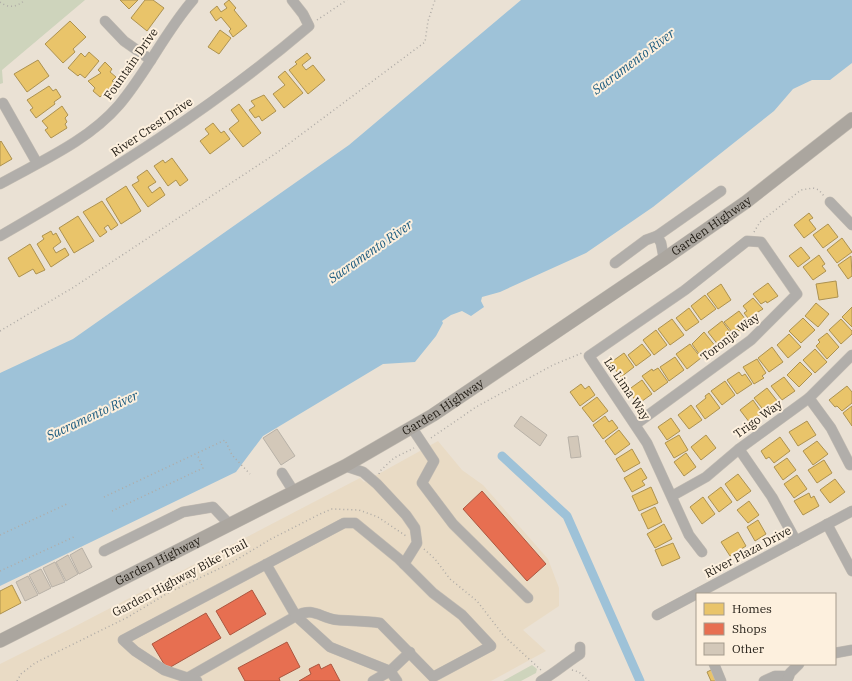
<svg xmlns="http://www.w3.org/2000/svg" width="852" height="681" viewBox="0 0 852 681" font-family="'IBM Plex Serif',serif">
	<style>
		.built { fill: #e9dbc5 }
		.green { fill: #ced4bc }
		.water { fill: #9ec2d8 }
		.homes { fill: #e9c46a; stroke: #ad9250 }
		.shops { fill: #e76f51; stroke: #ac563f }
		.lines { fill: none; stroke-linecap: round; stroke-linejoin: round }
		.canal { stroke: #9ec2d8; stroke-width: 9 }
		.building { fill: #d3c8b9; stroke: #b8b1a7 }
		.minor-casing { stroke: #c4bdb3; stroke-width: 11 }
		.major-casing { stroke: #c4bdb3; stroke-width: 14 }
		.path { stroke: #afaba6; stroke-width: 1.5; stroke-dasharray: 1 3; stroke-linecap: butt }
		.minor { stroke: #b1aeaa; stroke-width: 10 }
		.major { stroke: #aba69f; stroke-width: 13 }
		.labels { text-anchor: middle; stroke-width: 4; stroke-linejoin: round; paint-order: stroke }
		.street-label { font-size: 12px; fill: #211c14; stroke: #fdf0de }
		.water-label { font-size: 13px; font-style: italic; fill: #1a5a7f; stroke: #fdf0de }
	</style>
	<rect width="100%" height="100%" fill="#eae1d4"/>
	<polygon class="built" points="438,441 462,470 483,485 548,559 559,588 559,606 523,630 546,651 491,681 0,681 0,664 70,629 360,478 364,482"/>
	<g class="green">
		<polygon points="0,0 85,0 2,70 3,83 0,84"/>
		<polygon points="532,665 537,669 536,673 521,681 503,681"/>
	</g>
	<polygon class="water" points="521,0 852,0 852,63 830,80 812,80 793,89 774,111 653,207 586,253 500,292 482,297 481,301 484,307 471,316 462,311 451,315 442,321 443,323 436,336 415,362 383,364 263,436 236,472 0,586 0,373 73,339 349,145"/>
	<g class="homes">
		<polygon points="120,0 138,0 129,9"/>
		<polygon points="145,0 153,0 164,8 147,31 131,18"/>
		<polygon points="229,0 236,8 234,10 247,26 233,37 229,31 231,29 221,17 216,21 210,12 217,6 221,12 227,8 224,4"/>
		<polygon points="70,21 86,37 73,49 75,52 63,63 45,44"/>
		<polygon points="220,30 231,38 219,54 208,47"/>
		<polygon points="89,52 99,61 85,78 80,74 78,76 68,68 81,53 85,57"/>
		<polygon points="307,53 311,58 302,65 306,70 313,65 325,80 308,94 289,70 297,64 295,62"/>
		<polygon points="38,60 49,76 27,92 14,74"/>
		<polygon points="105,62 112,69 110,72 116,77 112,81 115,83 100,97 93,91 95,88 88,81 101,73 98,70"/>
		<polygon points="285,71 303,93 284,108 273,94 285,85 278,77"/>
		<polygon points="49,86 53,91 56,89 61,97 54,102 55,104 36,118 30,110 33,108 27,100"/>
		<polygon points="264,95 276,111 262,121 259,116 255,118 249,110 255,106 251,101"/>
		<polygon points="239,104 261,133 243,147 229,129 239,121 231,110"/>
		<polygon points="62,106 68,115 65,118 67,122 65,124 67,128 51,138 45,130 48,128 42,121"/>
		<polygon points="213,123 221,133 224,131 230,139 210,154 200,141 209,134 205,129"/>
		<polygon points="1,141 12,159 0,166 0,142"/>
		<polygon points="172,158 188,180 180,186 176,180 168,186 154,166 163,160 165,163"/>
		<polygon points="147,170 156,182 148,187 152,193 160,187 165,195 148,207 132,185 139,181 137,177"/>
		<polygon points="126,186 141,211 121,224 106,199"/>
		<polygon points="102,201 118,225 111,230 108,225 104,228 107,232 100,237 83,212"/>
		<polygon points="809,213 813,218 809,220 816,229 804,238 794,225"/>
		<polygon points="78,216 94,241 74,253 59,228"/>
		<polygon points="828,224 838,237 823,248 813,235"/>
		<polygon points="51,231 53,235 56,233 61,242 53,248 56,253 65,248 69,255 51,267 37,244 44,239 42,236"/>
		<polygon points="842,238 852,252 837,263 827,250"/>
		<polygon points="30,244 45,270 36,274 33,269 19,277 8,258"/>
		<polygon points="801,247 810,258 798,267 789,256"/>
		<polygon points="819,255 825,264 822,266 826,271 813,280 803,267"/>
		<polygon points="851,256 852,276 848,279 838,265"/>
		<polygon points="836,281 838,297 819,300 816,284"/>
		<polygon points="768,283 778,296 767,303 766,301 761,304 753,294"/>
		<polygon points="721,284 731,300 718,309 707,294"/>
		<polygon points="705,295 716,309 701,320 691,306"/>
		<polygon points="753,298 763,309 748,318 744,313 747,311 743,306"/>
		<polygon points="816,303 829,314 818,327 805,316"/>
		<polygon points="852,307 852,327 842,317"/>
		<polygon points="689,308 699,322 686,331 676,318"/>
		<polygon points="739,311 749,324 739,331 737,329 732,332 724,322"/>
		<polygon points="803,318 815,330 801,343 789,331"/>
		<polygon points="672,319 684,335 670,345 658,329"/>
		<polygon points="841,319 852,331 852,334 841,344 829,330"/>
		<polygon points="722,321 733,336 719,346 708,332"/>
		<polygon points="656,330 667,345 654,355 643,340"/>
		<polygon points="704,332 716,347 702,358 692,344"/>
		<polygon points="827,333 839,347 827,359 816,346 820,342 818,340"/>
		<polygon points="789,334 801,347 788,358 777,345"/>
		<polygon points="642,344 651,355 636,366 628,355"/>
		<polygon points="690,344 701,358 687,369 676,354"/>
		<polygon points="772,347 783,362 769,372 758,358"/>
		<polygon points="815,349 827,362 815,373 803,360"/>
		<polygon points="624,353 634,367 621,377 610,363"/>
		<polygon points="675,357 684,370 669,381 660,367"/>
		<polygon points="757,359 766,373 762,376 764,378 754,384 743,367"/>
		<polygon points="800,362 812,374 799,387 787,375"/>
		<polygon points="658,368 668,382 654,392 642,376 652,369 653,371"/>
		<polygon points="739,372 742,376 745,374 752,384 737,394 727,380"/>
		<polygon points="784,377 795,391 782,400 771,386"/>
		<polygon points="642,380 652,394 638,404 628,390"/>
		<polygon points="725,381 735,395 722,405 711,391"/>
		<polygon points="581,384 585,389 589,386 595,395 580,406 570,392"/>
		<polygon points="847,386 852,392 852,403 842,411 837,406 835,407 829,400"/>
		<polygon points="767,388 778,402 765,412 754,398"/>
		<polygon points="709,393 720,408 705,419 696,406 706,398 705,396"/>
		<polygon points="597,397 608,411 593,422 582,408"/>
		<polygon points="753,400 762,413 750,423 740,410"/>
		<polygon points="691,405 702,420 689,429 678,415"/>
		<polygon points="852,406 852,426 843,413"/>
		<polygon points="605,416 609,422 612,420 618,428 603,439 593,425"/>
		<polygon points="671,418 680,431 667,440 658,427"/>
		<polygon points="807,421 816,435 798,446 789,432"/>
		<polygon points="619,430 630,444 615,455 605,441"/>
		<polygon points="679,435 688,450 674,458 665,443"/>
		<polygon points="706,435 716,448 701,460 691,447"/>
		<polygon points="780,437 790,451 774,463 769,457 766,459 761,451"/>
		<polygon points="817,441 828,454 813,465 803,451"/>
		<polygon points="632,449 640,463 624,472 616,459"/>
		<polygon points="686,453 696,467 684,476 674,462"/>
		<polygon points="787,458 796,470 783,480 774,467"/>
		<polygon points="824,460 832,473 817,483 808,470"/>
		<polygon points="641,468 647,478 642,481 645,485 632,492 624,478"/>
		<polygon points="738,474 751,491 737,501 725,484"/>
		<polygon points="797,475 807,489 794,498 784,484"/>
		<polygon points="835,479 845,492 830,503 820,490"/>
		<polygon points="651,487 658,503 639,511 632,496"/>
		<polygon points="721,487 732,502 719,512 708,497"/>
		<polygon points="809,493 811,498 814,496 819,506 803,515 794,501"/>
		<polygon points="703,497 715,514 702,524 690,507"/>
		<polygon points="749,501 759,515 748,523 737,510"/>
		<polygon points="655,507 662,522 648,529 641,514"/>
		<polygon points="758,520 766,534 755,541 747,527"/>
		<polygon points="664,524 672,539 655,548 647,534"/>
		<polygon points="738,532 746,546 730,556 721,542"/>
		<polygon points="673,543 680,558 662,566 655,550"/>
		<polygon points="12,585 21,603 0,614 0,591"/>
		<polygon points="713,669 719,681 711,681 707,672"/>
	</g>
	<g class="shops">
		<polygon points="482,491 546,564 527,581 463,509"/>
		<polygon points="252,590 266,614 230,635 216,611"/>
		<polygon points="206,613 221,638 167,669 152,644"/>
		<polygon points="287,642 300,667 279,678 280,681 245,681 238,668"/>
		<polygon points="319,664 321,669 331,664 340,681 299,681 311,674 309,669"/>
	</g>
	<g class="lines">
		<polyline class="canal" points="502,456 567,516 640,681"/>
	</g>
	<g class="building">
		<polygon points="521,416 547,435 540,446 514,426"/>
		<polygon points="277,429 295,456 281,465 263,438"/>
		<polygon points="578,436 581,457 571,458 568,437"/>
		<polygon points="82,548 92,567 79,574 70,555"/>
		<polygon points="68,555 78,574 66,581 56,562"/>
		<polygon points="55,562 65,582 52,587 43,568"/>
		<polygon points="41,569 51,588 39,594 29,575"/>
		<polygon points="28,576 38,595 25,601 16,582"/>
	</g>
	<g class="lines">
		<defs>
			<g id="minor">
				<polyline points="105,21 124,41 151,60"/>
				<polyline points="3,103 37,163"/>
				<path d="M0,184c41,-23 88,-43 119,-79 28,-33 46,-73 74,-105"/>
				<polyline points="830,202 852,225"/>
				<path d="M0,236c108,-62 214,-129 309,-210l-6,-12 -11,-14"/>
				<polyline points="664,259 661,243 657,236 721,191"/>
				<polyline points="615,263 646,240 657,236"/>
				<polyline points="809,398 831,428 850,465"/>
				<polyline points="636,424 751,340 797,294 761,242 747,241 685,290 589,356 647,443 689,535 702,552"/>
				<polyline points="412,428 434,461 422,483 453,524 528,598"/>
				<polyline points="739,449 772,497 796,541"/>
				<polyline points="345,466 363,472 377,484 406,515 415,528 417,543 404,564"/>
				<polyline points="282,473 294,492"/>
				<polyline points="672,496 706,477 739,449 809,398 852,355"/>
				<polyline points="827,524 852,571"/>
				<polyline points="104,551 183,512 213,507 230,525"/>
				<polyline points="657,615 852,511"/>
				<polyline points="835,653 852,650"/>
				<polyline points="714,664 721,681"/>
				<polyline points="189,677 296,616 330,647 390,671 410,652"/>
				<path d="M197,681l-33,-11 -29,-19 -12,-11 221,-117h11l44,36 34,34 29,22 29,31 -58,31 -53,-54c-14,-2 -28,-2 -42,-3 -17,-1 -24,-14 -42,-4l-30,-52"/>
				<polyline points="373,681 390,671 397,681"/>
				<path d="M541,681c14,-8 25,-18 39,-27v-7"/>
				<polyline points="764,681 775,676 789,676"/>
				<polyline points="787,681 790,673 799,664"/>
			</g>
			<g id="major">
				<path id="s1" d="M0,641l345,-175 88,-51 231,-156 82,-57 106,-83"/>
			</g>
		</defs>
		<use href="#minor" class="minor-casing"/>
		<use href="#major" class="major-casing"/>
		<g class="path">
			<path d="M0,2c9,7 17,5 25,-2"/>
			<polyline points="317,20 347,0"/>
			<polyline points="754,232 760,222 801,190 813,188 819,190 824,196"/>
			<polyline points="0,331 74,287 275,154 425,42 428,21 435,0"/>
			<polyline points="431,438 476,407 553,365 582,353"/>
			<polyline points="379,474 380,471 394,458 414,448"/>
			<polyline points="104,497 225,440 232,455 250,474"/>
			<polyline points="112,511 203,468 197,454"/>
			<polyline points="0,535 69,503"/>
			<polyline points="424,549 435,559 450,579 477,601 504,636 541,670"/>
			<polyline points="0,571 76,536"/>
			<polyline points="572,670 579,672 589,681"/>
			<polyline points="17,681 21,674 35,663 128,617 168,593 231,563 271,539 320,514 332,509 359,510 378,517 406,536"/>
		</g>
		<use href="#minor" class="minor"/>
		<use href="#major" class="major"/>
	</g>
	<g class="labels">
		<g class="street-label">
			<text transform="translate(131 64) rotate(-55)" y="4">Fountain Drive</text>
			<text transform="translate(152 127) rotate(-34)" y="4">River Crest Drive</text>
			<text dy="4" stroke="none"><textPath href="#s1" startOffset="825">Garden Highway</textPath></text>
			<text transform="translate(730 337) rotate(-38)" y="4">Toronja Way</text>
			<text transform="translate(627 389) rotate(56)" y="4">La Lima Way</text>
			<text dy="4" stroke="none"><textPath href="#s1" startOffset="501">Garden Highway</textPath></text>
			<text transform="translate(758 419) rotate(-36)" y="4">Trigo Way</text>
			<text transform="translate(748 552) rotate(-28)" y="4">River Plaza Drive</text>
			<text dy="4" stroke="none"><textPath href="#s1" startOffset="177">Garden Highway</textPath></text>
			<text transform="translate(180 578) rotate(-28)" y="4">Garden Highway Bike Trail</text>
		</g>
		<g class="water-label">
			<text transform="translate(633 61) rotate(-37)" y="5">Sacramento River</text>
			<text transform="translate(370 251) rotate(-35)" y="5">Sacramento River</text>
			<text transform="translate(92 415) rotate(-25)" y="5">Sacramento River</text>
		</g>
	</g>
	<rect x="696" y="593" width="140" height="72" fill="#fdf0de" stroke="#a59b8d"/>
	<rect x="704" y="603" width="20" height="12" fill="#e9c46a" stroke="#a59b8d"/>
	<text x="732" y="613" font-size="12" fill="#211c14">Homes</text>
	<rect x="704" y="623" width="20" height="12" fill="#e76f51" stroke="#a59b8d"/>
	<text x="732" y="633" font-size="12" fill="#211c14">Shops</text>
	<rect x="704" y="643" width="20" height="12" fill="#d3c8b9" stroke="#a59b8d"/>
	<text x="732" y="653" font-size="12" fill="#211c14">Other</text>
</svg>
